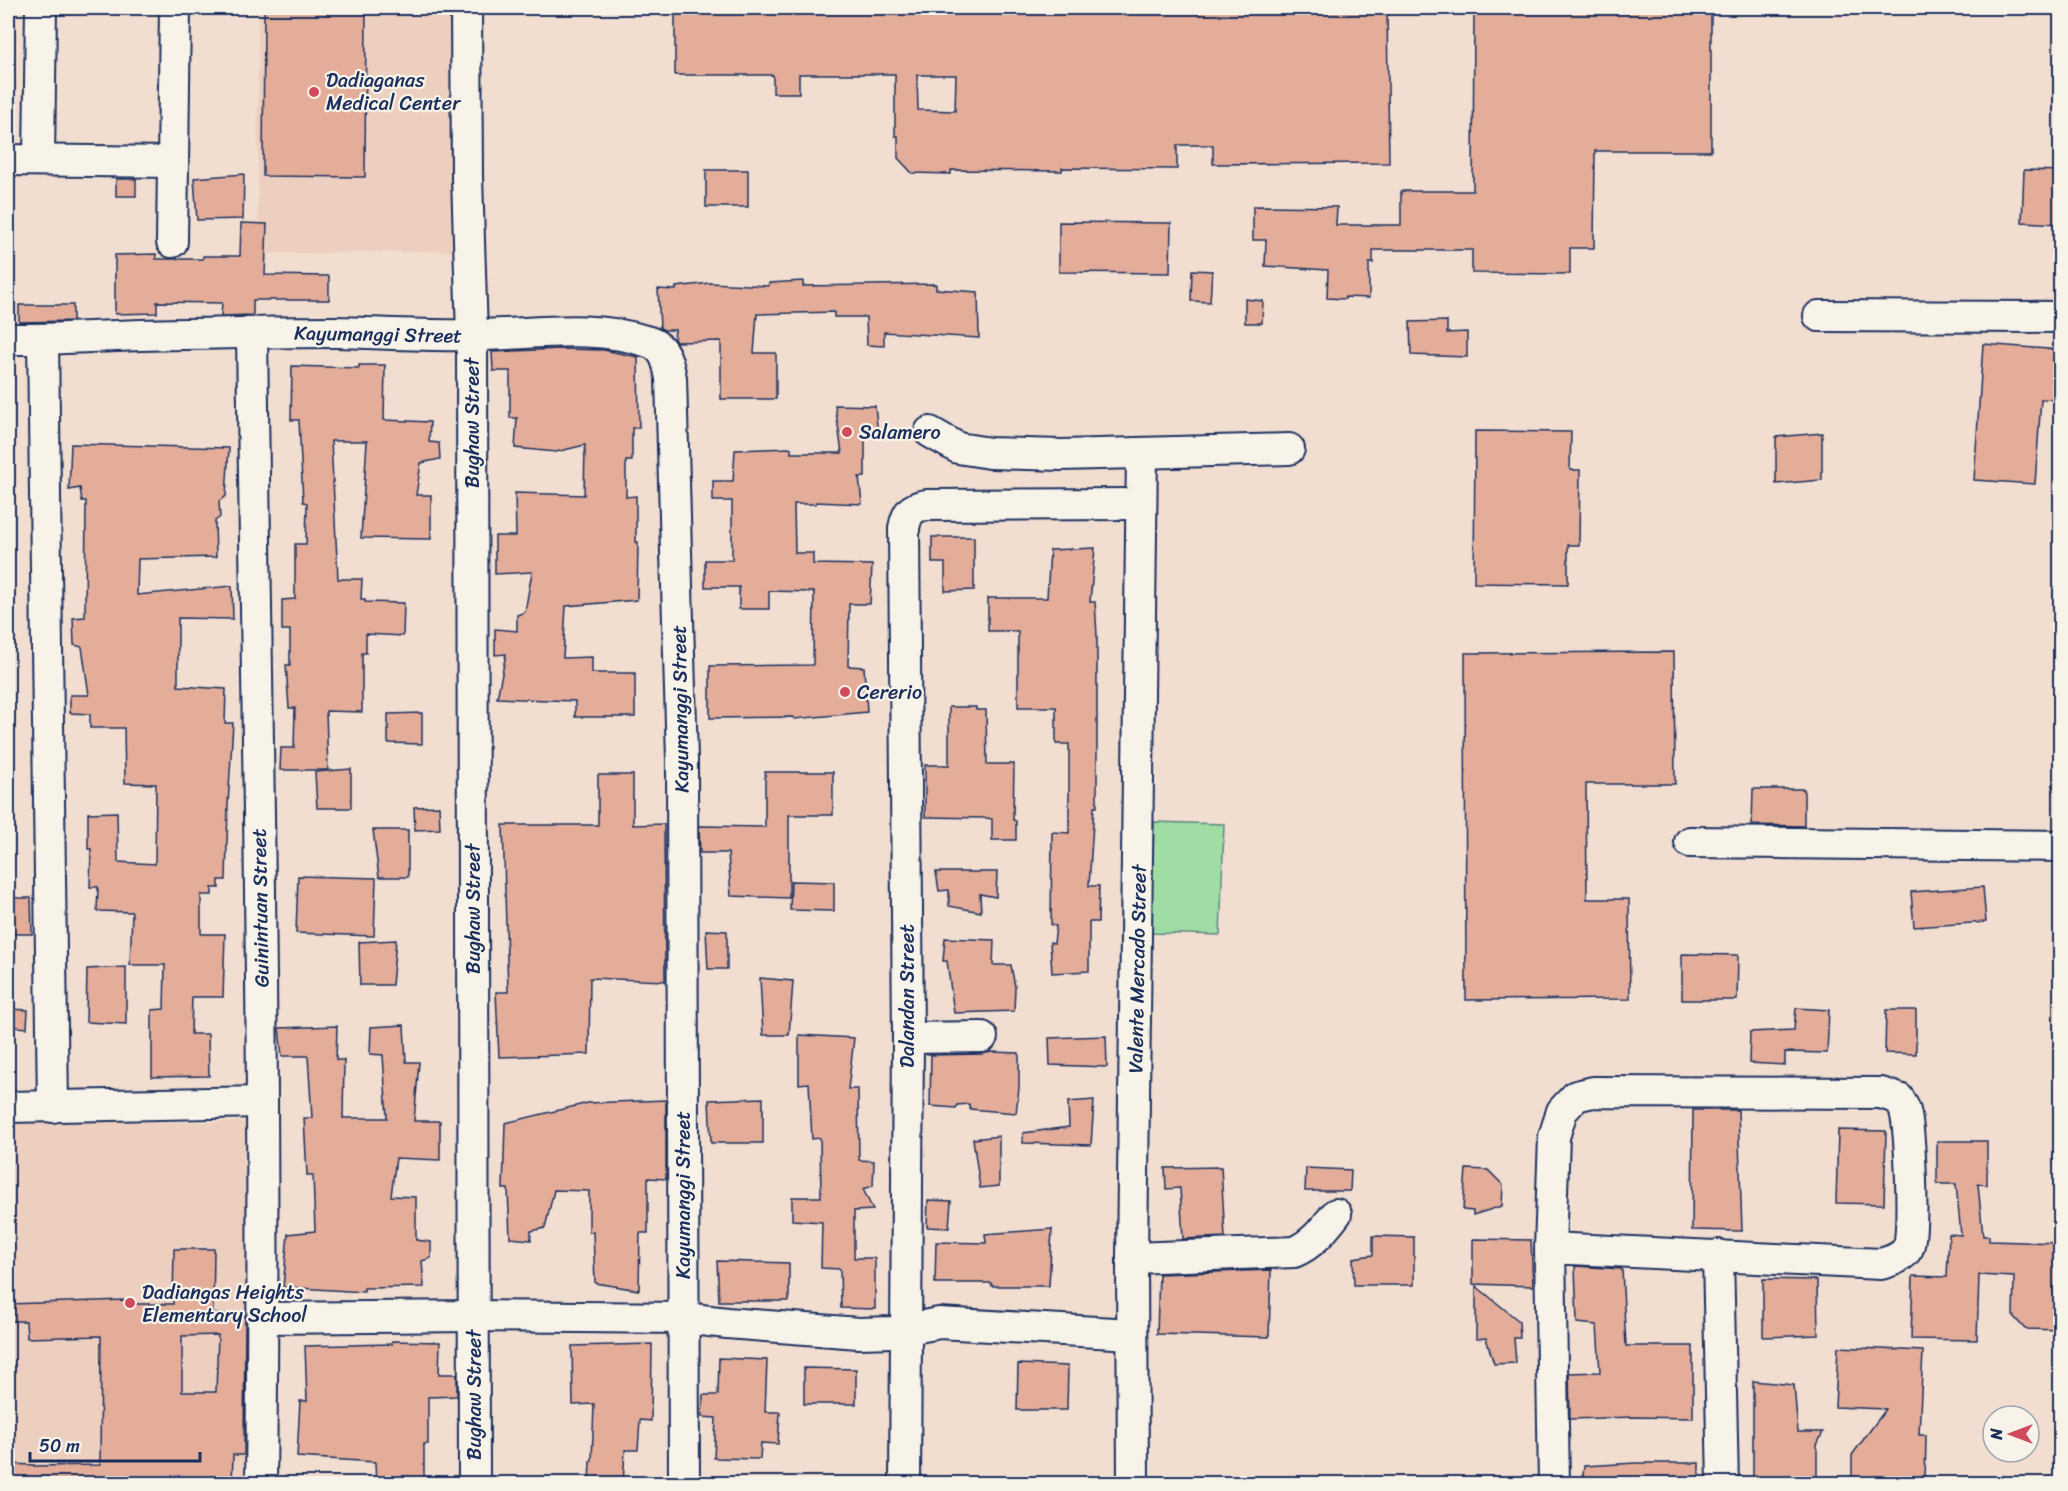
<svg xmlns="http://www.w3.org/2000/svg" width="2068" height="1491" viewBox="0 0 2068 1491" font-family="Sriracha,sans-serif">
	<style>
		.built { fill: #edcfc0 }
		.green { fill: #9fdda5; stroke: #5d8682; stroke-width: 1.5 }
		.building { fill: #e3ad99; stroke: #1b2f5e; stroke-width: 1.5; fill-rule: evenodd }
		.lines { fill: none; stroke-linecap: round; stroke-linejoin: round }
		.minor-casing { stroke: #1b2f5e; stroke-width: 34 }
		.minor { stroke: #f7f3e8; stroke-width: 30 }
		.poi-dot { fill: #d1495b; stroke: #f7f3e8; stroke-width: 2 }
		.labels { text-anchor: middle; stroke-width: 4.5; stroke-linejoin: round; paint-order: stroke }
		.poi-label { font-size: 20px; fill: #1b2f5e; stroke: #f7f3e8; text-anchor: start }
		.street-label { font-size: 20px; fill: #1b2f5e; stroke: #f7f3e8 }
	</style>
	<rect width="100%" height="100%" fill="#f1ded0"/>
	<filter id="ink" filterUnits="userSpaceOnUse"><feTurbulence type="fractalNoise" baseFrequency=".0167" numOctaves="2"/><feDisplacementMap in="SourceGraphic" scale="12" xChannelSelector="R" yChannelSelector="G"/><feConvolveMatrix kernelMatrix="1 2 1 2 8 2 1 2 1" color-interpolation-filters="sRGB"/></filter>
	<g filter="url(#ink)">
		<g class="built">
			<polygon points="258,8 450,8 455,251 258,254"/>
			<polygon points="8,1122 254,1122 252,1483 8,1484"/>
		</g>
		<polygon class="green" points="1154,822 1224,824 1220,935 1151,933"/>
		<g class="building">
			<polygon points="264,8 366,8 365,177 263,176"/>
			<path d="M675,8h712l2,155 -176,1v-19h-36v24l-115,-1v3l-111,-1v4l-39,-1 -14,-15v-22h-3v-62h-96v19h-26v-18h-98zM917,75h39l-1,36 -37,-1z"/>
			<polygon points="1474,8 1711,8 1711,151 1595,151 1594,248 1570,248 1570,274 1472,273 1472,250 1373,250 1373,263 1369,263 1369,298 1345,297 1345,299 1327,298 1328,270 1265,266 1266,240 1253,240 1253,206 1337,207 1336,225 1401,225 1401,191 1473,191"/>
			<rect x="706" y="170" width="42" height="37"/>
			<polygon points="2024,170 2061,171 2061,224 2022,222"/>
			<polygon points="244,174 243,219 197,220 194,178"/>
			<rect x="116" y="179" width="20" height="17"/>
			<polygon points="1059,222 1171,223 1170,273 1059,272"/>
			<polygon points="241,223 267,224 265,275 329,276 329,300 253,300 253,315 221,316 222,303 157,302 157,313 115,314 115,255 156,254 156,259 203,259 203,256 240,256"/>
			<polygon points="1192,270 1212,271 1210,302 1191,301"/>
			<polygon points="803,281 803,286 936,284 936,289 978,292 979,338 884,332 884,346 867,345 866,317 834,317 834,312 757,314 754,353 776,353 776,399 721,399 721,341 676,342 674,339 675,330 664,330 660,328 658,289 676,290 676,287 710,283 768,286 769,283"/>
			<polygon points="1245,299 1263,301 1262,323 1245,323"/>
			<polygon points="19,305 73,305 73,321 19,322"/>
			<polygon points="1447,321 1447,333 1467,332 1467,357 1411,355 1410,322"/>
			<polygon points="1983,344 2061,350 2061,400 2041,399 2035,484 1974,480"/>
			<polygon points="561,349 604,350 638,357 639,428 632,428 632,461 626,461 626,497 636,496 636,542 638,542 637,600 566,606 563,658 592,657 592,673 635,673 635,717 575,717 575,701 497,698 506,654 495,655 495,629 517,631 517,615 525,612 532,572 495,574 495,536 516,536 515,493 584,495 585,445 556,452 515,448 517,418 510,418 510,371 493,371 492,352"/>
			<polygon points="359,365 385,365 384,420 430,422 429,442 439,443 440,459 421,463 416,495 431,495 431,539 361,538 367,441 331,441 338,579 362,579 361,599 365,599 365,602 404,603 403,636 366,634 366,653 362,653 362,712 326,711 328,770 280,770 281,748 294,748 295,708 289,708 286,665 290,665 290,630 282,630 282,600 295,599 295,544 306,544 307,503 303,502 299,420 291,420 292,366 359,368"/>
			<polygon points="835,405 875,406 878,435 865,436 865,477 859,477 862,504 816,502 816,504 794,504 795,553 813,553 813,564 872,565 870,604 849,604 848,666 864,667 867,712 794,719 794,717 710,718 710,666 813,665 814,592 769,591 769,609 739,609 739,587 705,587 705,560 732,560 732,501 713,501 713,481 733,481 735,450 791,448 791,453 842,453"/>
			<polygon points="1475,431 1571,432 1570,470 1580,470 1579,545 1568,545 1568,584 1474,583"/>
			<polygon points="1822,433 1822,480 1776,484 1776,437"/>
			<polygon points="71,444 229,448 226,496 219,501 220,517 215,521 216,557 138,559 137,595 232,586 233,619 178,618 178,686 226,689 225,723 233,723 228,805 226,880 219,880 219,888 212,888 212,895 201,895 201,934 225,934 223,997 192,997 191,1034 208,1034 209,1076 152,1077 152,1010 164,1009 165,965 130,965 132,912 97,911 98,887 90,887 91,849 88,849 88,813 117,812 118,862 155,864 156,784 125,783 124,728 90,728 90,714 70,713 70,695 89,695 82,647 74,645 73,618 85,617 86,501 82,501 80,488 69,490"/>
			<polygon points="932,537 974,537 974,590 945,591 945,563 932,563"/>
			<polygon points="1095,548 1090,602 1095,602 1097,636 1097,807 1094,807 1089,886 1099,886 1098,922 1089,922 1089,971 1052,973 1050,942 1054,943 1056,926 1051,925 1052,832 1069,833 1069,744 1056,744 1056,707 1018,707 1018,631 988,631 988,598 1047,598 1050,550"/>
			<polygon points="1674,652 1675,784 1586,784 1587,899 1629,899 1630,999 1466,1000 1465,653"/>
			<polygon points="949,707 976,707 976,710 986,710 987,764 1014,764 1013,820 1016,821 1016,840 992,840 992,819 987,818 925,817 925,765 949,765"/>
			<polygon points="422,713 422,744 388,743 388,714"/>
			<polygon points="351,769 351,808 317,808 315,772"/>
			<polygon points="765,772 833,772 833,815 789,815 789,898 731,896 728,853 700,853 699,826 765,827"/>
			<polygon points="598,775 633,775 633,825 664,824 665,981 590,978 589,1054 499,1057 496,992 508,992 503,825 598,825"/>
			<polygon points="1753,789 1804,789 1804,826 1752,825"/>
			<polygon points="439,806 440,829 415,830 414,807"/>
			<polygon points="373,830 408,830 408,877 379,877"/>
			<polygon points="936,872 997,872 996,897 980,894 981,912 949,906 949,890 939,891"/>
			<polygon points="298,876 376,878 374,936 296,933"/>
			<polygon points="791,881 834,882 834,911 790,910"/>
			<polygon points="1983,887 1986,922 1914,927 1911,892"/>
			<polygon points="8,898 31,898 32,934 8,934"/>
			<polygon points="706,930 727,931 727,969 708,969"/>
			<polygon points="945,938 994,940 993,965 1011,965 1015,987 1014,1011 954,1013 947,961 943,961"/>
			<polygon points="396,940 392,985 360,985 359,942"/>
			<polygon points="1682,954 1738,955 1737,1000 1682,1000"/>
			<polygon points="126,967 126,1024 86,1022 87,969"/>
			<polygon points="760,978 793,981 789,1035 763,1035"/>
			<polygon points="1796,1008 1829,1010 1827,1053 1785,1052 1785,1065 1749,1063 1750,1032 1794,1030"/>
			<polygon points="8,1009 28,1010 27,1028 8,1026"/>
			<polygon points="1886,1010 1916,1010 1916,1054 1885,1053"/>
			<polygon points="404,1025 406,1062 419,1062 414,1121 440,1121 440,1160 396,1158 391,1196 416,1197 416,1240 431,1242 431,1258 422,1261 424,1287 364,1288 364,1292 283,1287 288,1234 315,1231 313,1175 307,1175 304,1118 312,1118 308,1056 282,1056 279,1028 337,1026 336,1060 344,1060 343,1118 387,1118 383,1055 370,1054 371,1027"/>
			<polygon points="799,1035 854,1038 848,1089 858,1089 859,1160 874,1161 873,1186 863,1189 873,1210 854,1211 854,1258 875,1258 875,1309 841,1308 840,1269 821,1268 822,1222 792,1220 792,1197 821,1197 820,1138 812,1139 809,1083 799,1084"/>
			<polygon points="1106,1036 1107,1067 1050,1065 1049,1038"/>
			<polygon points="991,1052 1019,1053 1019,1088 1016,1113 970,1109 969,1104 957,1105 956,1108 930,1106 931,1055 982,1054"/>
			<polygon points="763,1098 763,1143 711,1143 709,1100"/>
			<polygon points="666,1100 666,1179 648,1178 648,1233 640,1233 639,1290 595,1283 593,1232 589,1232 589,1191 554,1190 545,1228 531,1231 531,1240 510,1238 508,1189 503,1189 505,1123 588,1103"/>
			<polygon points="1094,1100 1091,1145 1023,1143 1023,1133 1069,1127 1068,1102"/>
			<polygon points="1693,1110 1738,1110 1742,1231 1692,1230"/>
			<polygon points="1838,1130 1886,1131 1884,1204 1836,1203"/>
			<polygon points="999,1136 999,1186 980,1188 973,1139"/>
			<polygon points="1937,1141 1987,1141 1987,1185 1978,1184 1983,1236 1989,1236 1989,1241 2061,1243 2061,1330 2025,1329 2013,1316 2014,1277 1979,1275 1977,1340 1911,1339 1913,1276 1947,1277 1949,1234 1961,1235 1956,1184 1937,1184"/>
			<polygon points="1221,1167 1225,1237 1183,1239 1180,1188 1166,1189 1165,1168"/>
			<polygon points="1306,1168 1351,1170 1350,1191 1305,1191"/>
			<polygon points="1466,1169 1488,1170 1503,1185 1502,1206 1473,1215 1473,1211 1463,1210"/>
			<polygon points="928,1200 951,1201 949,1228 927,1227"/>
			<polygon points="1052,1229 1049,1286 992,1286 991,1283 935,1283 936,1242 986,1243 985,1234"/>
			<polygon points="1373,1236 1414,1237 1414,1285 1354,1285 1353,1258 1373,1255"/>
			<polygon points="1473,1239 1531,1240 1533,1286 1473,1284"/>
			<path d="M174,1249h40l-1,65 32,1 -1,140h-11l-1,29h-224v-20l26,1v1l66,-1 1,-129 -74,2 -1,-17h-18v-17l117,-4v4h48zM218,1335l-2,57h-34v-56z"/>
			<polygon points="717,1261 789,1263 789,1301 719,1301"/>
			<polygon points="1575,1266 1622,1269 1626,1346 1693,1346 1693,1418 1634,1417 1570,1419 1569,1373 1600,1372 1597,1325 1577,1323"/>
			<polygon points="1271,1270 1269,1337 1157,1334 1159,1274"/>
			<polygon points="1763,1279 1817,1280 1818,1335 1763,1337"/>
			<polygon points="1476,1286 1519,1321 1520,1338 1514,1338 1516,1363 1494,1364 1486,1338 1476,1339"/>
			<polygon points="392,1341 440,1342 439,1374 457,1374 457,1396 428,1397 428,1444 424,1444 424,1482 376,1484 375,1462 297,1457 300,1401 307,1401 305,1346 392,1344"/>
			<polygon points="652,1344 651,1421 640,1420 638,1450 625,1450 623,1484 589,1484 590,1461 592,1461 594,1404 573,1405 572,1346"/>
			<polygon points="1838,1347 1923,1351 1919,1435 1926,1435 1925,1484 1852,1484 1852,1455 1886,1409 1835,1407"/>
			<polygon points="719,1358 767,1360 765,1412 780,1412 778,1444 761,1443 760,1459 714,1458 716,1418 702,1417 703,1395 718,1395"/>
			<polygon points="1018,1364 1068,1366 1067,1410 1017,1410"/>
			<polygon points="804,1368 856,1369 856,1404 804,1404"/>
			<polygon points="1753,1381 1794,1385 1798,1432 1823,1432 1817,1445 1817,1484 1753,1484"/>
			<polygon points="1636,1463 1699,1463 1699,1484 1582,1484 1584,1466"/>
		</g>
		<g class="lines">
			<defs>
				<g id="minor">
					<polyline points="466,8 467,177 472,335 474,1484"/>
					<polyline points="8,160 173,162"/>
					<polyline points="39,160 41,8"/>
					<polyline points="172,242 175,8"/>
					<polyline points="1819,316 2060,317"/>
					<path d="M252,333c5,384 14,767 9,1151"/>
					<path d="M8,339c59,1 118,-5 177,-5 50,-1 100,-2 150,-2 46,1 92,4 137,3 58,0 120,-12 177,7 16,5 19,21 22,36l11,381 2,725"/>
					<polyline points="43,339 53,1107"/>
					<polyline points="930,432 958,448 990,453 1061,455 1289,449"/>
					<polyline points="1690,842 2060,846"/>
					<polyline points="908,1038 982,1037"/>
					<polyline points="8,1107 262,1102"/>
					<path d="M1550,1248l331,16c10,-3 21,-6 27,-16 7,-15 2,-119 -3,-137 -1,-4 -4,-8 -6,-12l-18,-6 -288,-1 -17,4 -14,15 -8,26 -4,111 4,236"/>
					<polyline points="1718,1255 1723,1484"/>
					<path d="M1132,1258l162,-6c19,-8 30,-23 42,-38"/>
					<polyline points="264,1318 474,1316 684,1318 727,1323 859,1333 893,1332 939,1323 1132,1334"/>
					<path d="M905,1484l3,-446 -4,-510c3,-15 7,-21 22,-23l215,-1"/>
					<polyline points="1133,1484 1132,1258 1142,454"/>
				</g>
			</defs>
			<use href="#minor" class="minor-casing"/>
			<use href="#minor" class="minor"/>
		</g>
	</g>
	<g class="poi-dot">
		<circle cx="314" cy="92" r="6"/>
		<circle cx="847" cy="432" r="6"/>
		<circle cx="845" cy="692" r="6"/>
		<circle cx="130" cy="1303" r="6"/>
	</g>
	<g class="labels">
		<g class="poi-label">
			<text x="326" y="87">Dadiaganas<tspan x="326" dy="23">Medical Center</tspan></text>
			<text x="859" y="439">Salamero</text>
			<text x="857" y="699">Cererio</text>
			<text x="142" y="1299">Dadiangas Heights<tspan x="142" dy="23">Elementary School</tspan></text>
		</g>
		<g class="street-label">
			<text transform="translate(378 334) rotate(1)" y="7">Kayumanggi Street</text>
			<text transform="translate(472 423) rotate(-90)" y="7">Bughaw Street</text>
			<text transform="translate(680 709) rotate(-91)" y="7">Kayumanggi Street</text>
			<text transform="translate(260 908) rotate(-91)" y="7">Guinintuan Street</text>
			<text transform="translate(473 909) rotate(-90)" y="7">Bughaw Street</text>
			<text transform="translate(1137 969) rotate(-89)" y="7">Valente Mercado Street</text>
			<text transform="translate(907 996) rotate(-90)" y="7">Dalandan Street</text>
			<text transform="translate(683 1195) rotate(-90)" y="7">Kayumanggi Street</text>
			<text transform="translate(474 1395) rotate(-90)" y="7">Bughaw Street</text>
		</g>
	</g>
	<rect width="2068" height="1491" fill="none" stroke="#f7f3e8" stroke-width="30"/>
	<rect x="15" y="15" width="2038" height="1461" fill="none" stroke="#1b2f5e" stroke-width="2" filter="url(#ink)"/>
	<g transform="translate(2011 1434) rotate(270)"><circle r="28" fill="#f7f3e8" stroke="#9fa5b1" stroke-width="1.5"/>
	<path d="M0-4.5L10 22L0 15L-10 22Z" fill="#d1495b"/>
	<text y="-9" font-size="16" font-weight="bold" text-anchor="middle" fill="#1b2f5e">N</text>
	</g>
	<path d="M30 1452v9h170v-9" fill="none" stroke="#1b2f5e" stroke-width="3"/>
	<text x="39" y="1452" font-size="18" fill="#1b2f5e" stroke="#f7f3e8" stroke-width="4.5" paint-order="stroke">50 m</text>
</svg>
